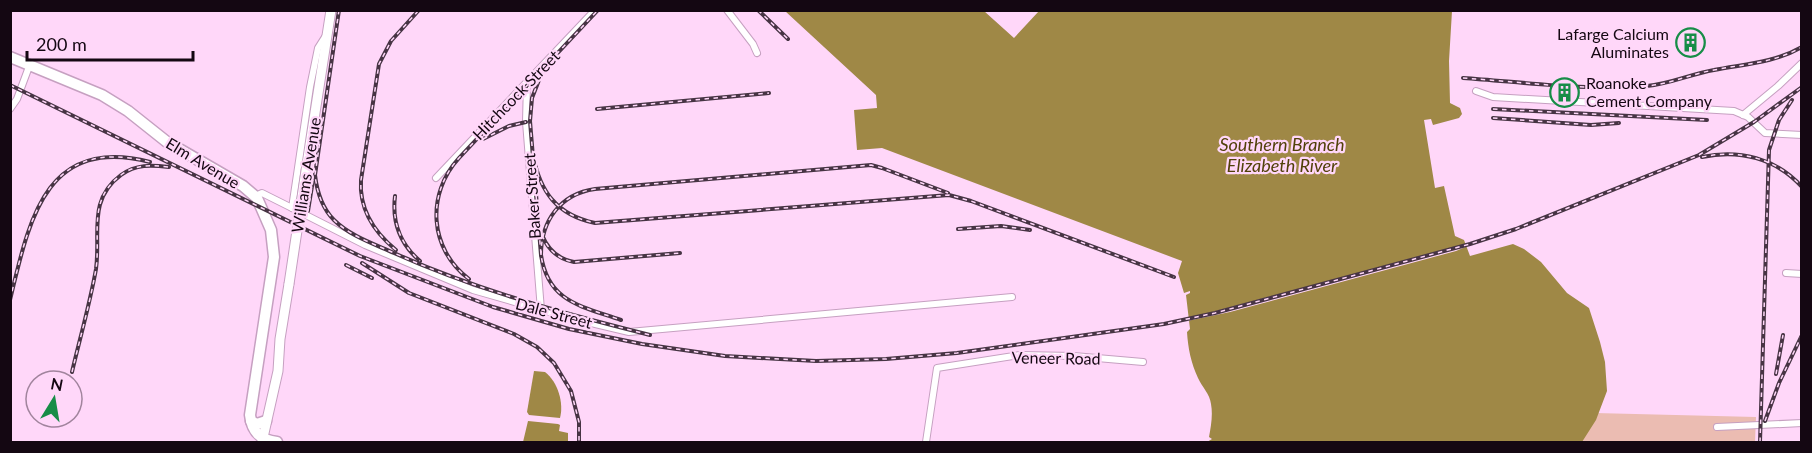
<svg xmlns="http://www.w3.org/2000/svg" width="1812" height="453" viewBox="0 0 1812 453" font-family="Lato,sans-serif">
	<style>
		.green { fill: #ebbcb2 }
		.water { fill: #9f8846 }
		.pier { fill: #ffd7f9 }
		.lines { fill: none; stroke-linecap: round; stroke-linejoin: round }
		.street-casing { stroke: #c6a0c1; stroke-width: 8 }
		.secondary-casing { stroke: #c6a0c1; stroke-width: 11 }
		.primary-casing { stroke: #c6a0c1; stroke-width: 13 }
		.street { stroke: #fff; stroke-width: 6 }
		.secondary { stroke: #fff; stroke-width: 9 }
		.primary { stroke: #fff; stroke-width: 10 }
		.rail-casing { stroke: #473444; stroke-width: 4 }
		.rail { stroke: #ffd7f9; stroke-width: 1.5; stroke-dasharray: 4.5; stroke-linecap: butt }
		.secondary-bridge-casing { stroke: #c6a0c1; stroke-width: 11; stroke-linecap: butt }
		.secondary-bridge { stroke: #fff; stroke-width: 9 }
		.labels { text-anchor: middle; stroke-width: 4.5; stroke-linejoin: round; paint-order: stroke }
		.poi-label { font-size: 16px; fill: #140712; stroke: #ffd7f9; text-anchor: end }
		.street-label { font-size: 16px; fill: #140712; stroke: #ffd7f9 }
		.water-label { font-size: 18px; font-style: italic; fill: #514109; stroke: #ffd7f9 }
	</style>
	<rect width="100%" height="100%" fill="#ffd7f9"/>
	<polygon class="green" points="1595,413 1756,417 1755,442 1580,442"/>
	<g class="water">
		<path d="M785,11h199l30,27 25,-27h413l-3,50 1,42 10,5 2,6 -3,4 -26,7 -2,-6 -7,1 11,68 9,-2 11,50 9,4 6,16 43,-12 11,5 17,13 26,31 22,15 11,34 5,20 2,29 -11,29 -14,22h-375l5,-3 -3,-2c2,-11 4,-22 2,-33 -1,-10 -9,-17 -13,-26 -7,-15 -10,-30 -11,-46l3,-3 -4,-34 4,-2v-2l-6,2 -6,-20 4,-12 -300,-113 -25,2 -3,-40 23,-2 -1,-13z"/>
		<path d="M534,371l11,1c13,10 19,31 15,46l-31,-3 -2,-3z"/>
		<polygon points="528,421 558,424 560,425 559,431 568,433 568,442 523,442"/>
	</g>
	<polygon class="pier" points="1469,243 1470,245 1456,251 1230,312 1187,321 1187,319"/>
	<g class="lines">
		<defs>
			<g id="street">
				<polyline points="727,10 753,44 757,53"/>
				<polyline points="325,37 318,48 310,87 292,208 365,245 473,290 570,318 629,332 1012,297"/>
				<polyline points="527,82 526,122 541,310"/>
				<polyline points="1476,91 1493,97 1734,111 1748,117 1765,133 1802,135"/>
				<polyline points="10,109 17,99 30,64"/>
				<polyline points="1743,115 1778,86 1802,63"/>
				<polyline points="436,178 595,10"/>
				<polyline points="255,196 262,193 292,208"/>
				<polyline points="1786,273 1802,274"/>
				<polyline points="1717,427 1802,423"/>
				<polyline points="926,442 937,368 1020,355 1074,356 1143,362"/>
			</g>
			<g id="secondary">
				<polyline points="307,164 331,10"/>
				<polyline points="262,442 278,371 280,339 289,284"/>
			</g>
			<g id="primary">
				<path d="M10,57l92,38 26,16 39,31 76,44 14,12 14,32 3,27 -24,158c2,17 10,25 27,27"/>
				<polyline points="251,421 257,424 266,421"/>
			</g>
		</defs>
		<use href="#street" class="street-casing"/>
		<use href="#secondary" class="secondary-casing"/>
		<use href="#primary" class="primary-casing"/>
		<use href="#street" class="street"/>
		<use href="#secondary" class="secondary"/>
		<use href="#primary" class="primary"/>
		<defs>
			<g id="rail">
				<path d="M339,10l-24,165c2,17 7,33 19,45 16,16 40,24 60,33 82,37 169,60 256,82"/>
				<polyline points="758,10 788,39"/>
				<path d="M1463,78c59,4 125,13 184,8 23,-2 44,-12 67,-16 30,-6 60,-7 88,-23"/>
				<path d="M539,80l-7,18 -2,23 11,134c7,47 40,51 80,65"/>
				<polyline points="10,85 360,256 493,307 569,329 642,344 725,356 816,361 886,359 957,353 1164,324 1215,313 1470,244 1516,229 1699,155 1754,122 1802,87"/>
				<polyline points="597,109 769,93"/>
				<polyline points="1493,109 1707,120"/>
				<polyline points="1493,118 1591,125 1619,123"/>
				<polyline points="483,139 509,126 526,122"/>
				<path d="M533,155c7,37 24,60 62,68l354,-28 22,6 203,76"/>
				<path d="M1702,157c37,-8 74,1 100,30"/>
				<path d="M395,196c-3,25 5,48 25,65"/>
				<polyline points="308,211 313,180"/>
				<polyline points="958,229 1001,226 1030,230"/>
				<path d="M542,235c6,15 16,24 32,27l106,-9"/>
				<path d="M396,250c-22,-18 -37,-41 -35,-70l18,-116 12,-23 28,-31"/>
				<path d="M541,255c0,-34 19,-61 54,-66l276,-24 11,3 66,25"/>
				<polyline points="362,263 409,293 514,334 537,347 554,363 571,391 579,422 579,442"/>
				<polyline points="346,265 372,278"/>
				<path d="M469,279c-40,-30 -43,-85 -10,-121l139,-148"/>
				<path d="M10,300c19,-79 35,-165 140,-138"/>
				<path d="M72,372c8,-34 18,-69 24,-103 5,-35 -9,-69 25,-94 15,-11 30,-10 48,-8"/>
				<polyline points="1776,374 1783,335"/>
				<polyline points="1765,421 1779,383 1802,335"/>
				<polyline points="1760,442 1769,150 1779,120 1792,100"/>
			</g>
		</defs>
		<use href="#rail" class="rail-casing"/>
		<use href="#rail" class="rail"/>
		<defs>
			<polyline id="secondary-bridge" points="289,284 307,164"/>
		</defs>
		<use href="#secondary-bridge" class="secondary-bridge-casing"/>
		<use href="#secondary-bridge" class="secondary-bridge"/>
	</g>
	<defs>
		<symbol id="building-ring" viewBox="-11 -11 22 22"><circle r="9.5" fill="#ffd7f9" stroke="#178d47" stroke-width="1.5"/><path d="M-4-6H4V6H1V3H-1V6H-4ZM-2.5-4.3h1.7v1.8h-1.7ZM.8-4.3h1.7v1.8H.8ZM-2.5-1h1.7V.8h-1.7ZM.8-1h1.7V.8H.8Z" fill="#178d47"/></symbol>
	</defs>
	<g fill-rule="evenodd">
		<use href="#building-ring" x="1674" y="26" width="33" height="33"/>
		<use href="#building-ring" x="1548" y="76" width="33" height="33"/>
	</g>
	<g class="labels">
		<g class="poi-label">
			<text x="1669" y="40">Lafarge Calcium<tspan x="1669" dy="18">Aluminates</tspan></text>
			<text x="1586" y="89" text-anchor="start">Roanoke<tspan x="1586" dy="18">Cement Company</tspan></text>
		</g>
		<g class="street-label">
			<text transform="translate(516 95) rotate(-46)" y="6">Hitchcock Street</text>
			<text transform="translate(203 163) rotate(31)" y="6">Elm Avenue</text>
			<text transform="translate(306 175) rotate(-81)" y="6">Williams Avenue</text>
			<text transform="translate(532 196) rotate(-94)" y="6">Baker Street</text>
			<text transform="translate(554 313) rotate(15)" y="6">Dale Street</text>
			<text transform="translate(1056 358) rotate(1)" y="6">Veneer Road</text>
		</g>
		<g class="water-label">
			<text x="1282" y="151">Southern Branch<tspan x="1282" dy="21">Elizabeth River</tspan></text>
		</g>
	</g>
	<rect width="1812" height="453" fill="none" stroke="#140712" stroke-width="24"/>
	<g transform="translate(54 399) rotate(11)"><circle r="28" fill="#ffd7f9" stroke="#a1849d" stroke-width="1.5"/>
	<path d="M0-4.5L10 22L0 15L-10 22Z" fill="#178d47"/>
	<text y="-9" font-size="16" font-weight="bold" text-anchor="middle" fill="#140712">N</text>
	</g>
	<path d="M27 51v9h166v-9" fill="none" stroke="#140712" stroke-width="3"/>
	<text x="36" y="51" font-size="18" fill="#140712" stroke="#ffd7f9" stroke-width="4.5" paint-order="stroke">200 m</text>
</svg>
